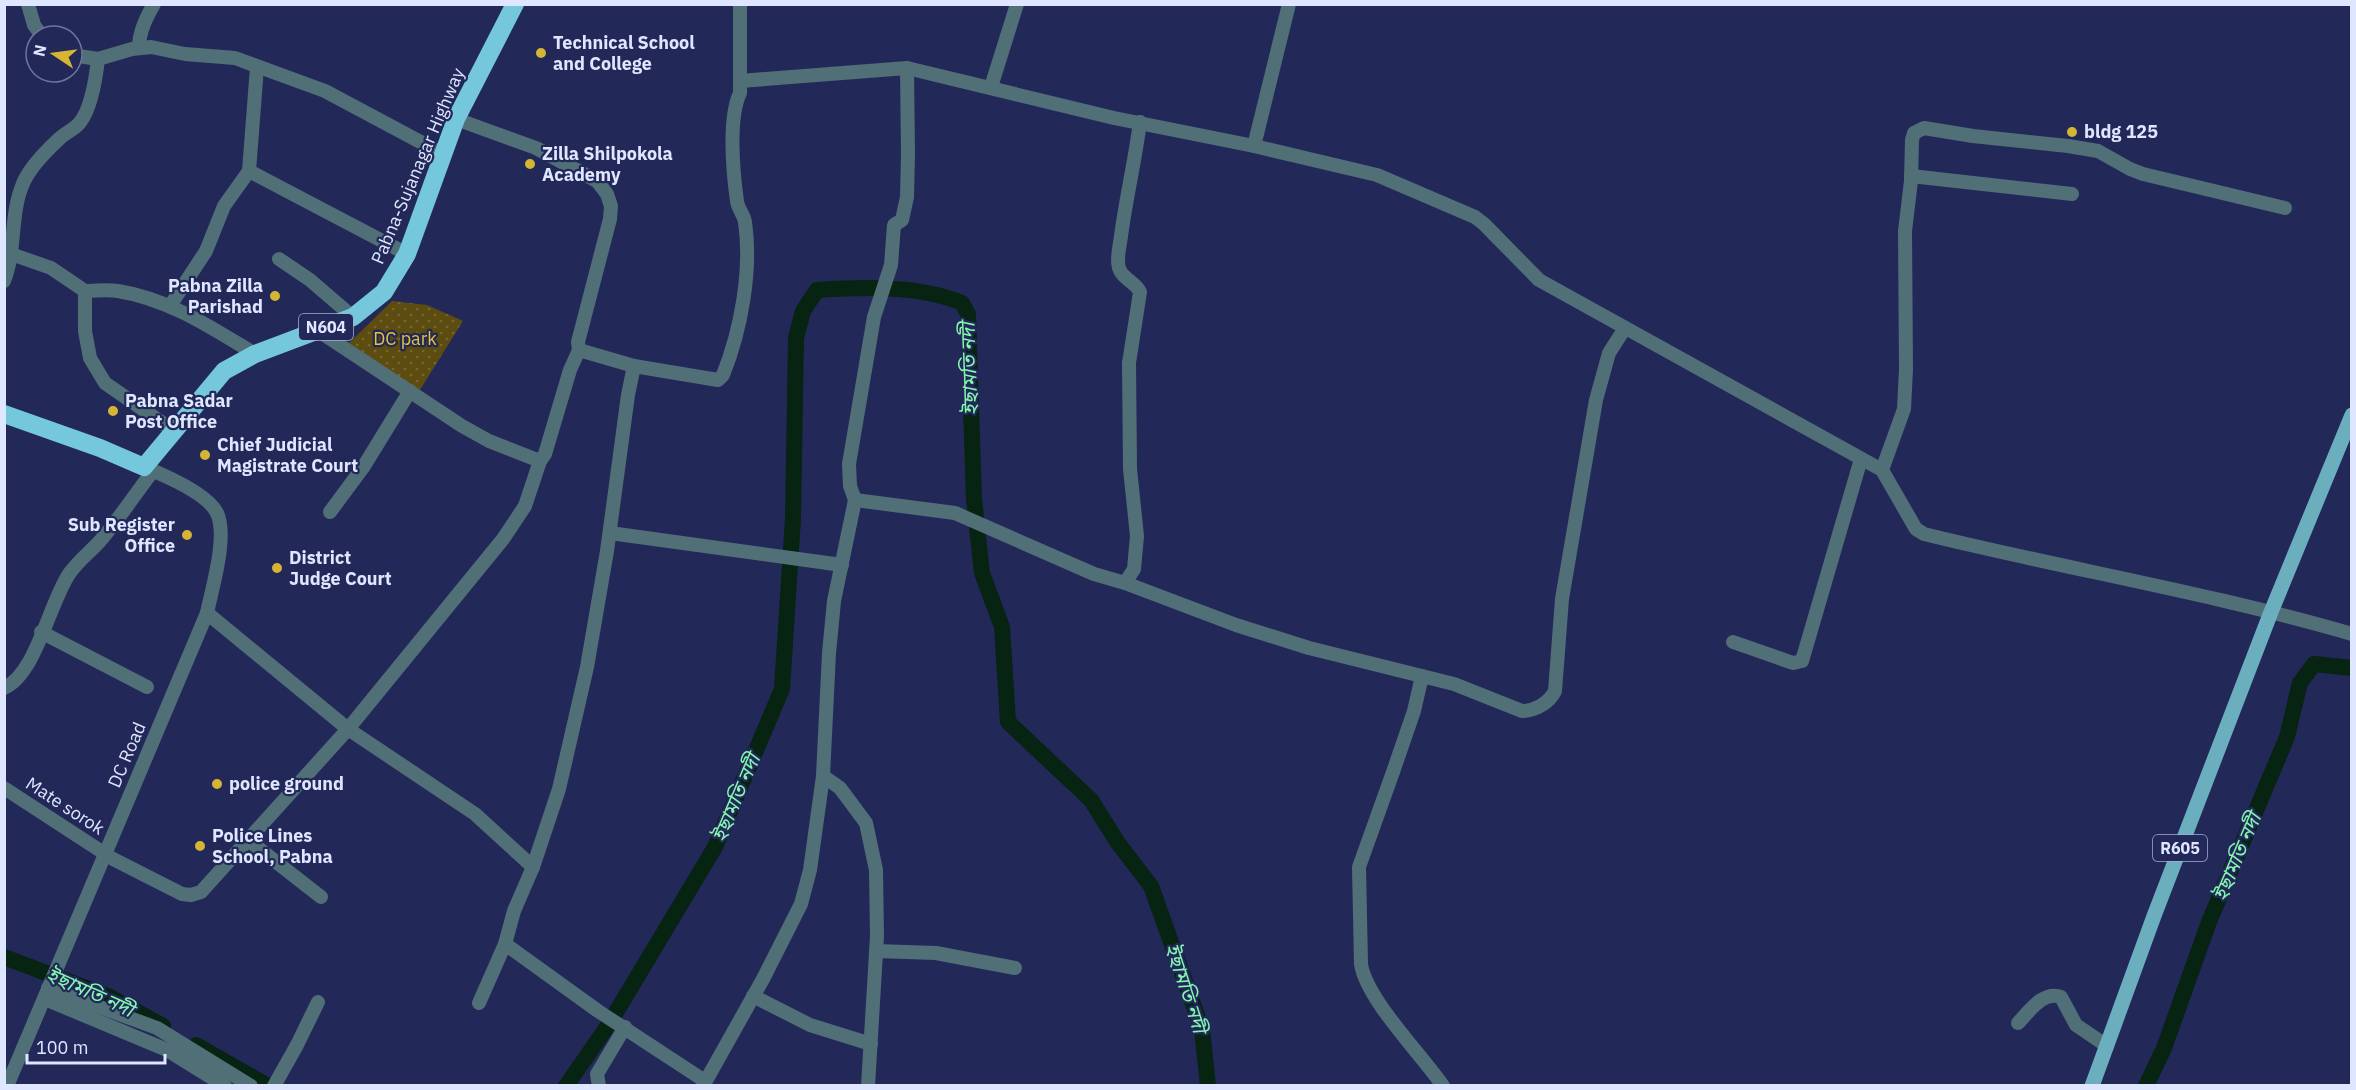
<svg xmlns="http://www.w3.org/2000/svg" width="2356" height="1090" viewBox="0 0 2356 1090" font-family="'IBM Plex Sans','Noto Sans Bengali',sans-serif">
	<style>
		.park { fill: url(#park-dots) }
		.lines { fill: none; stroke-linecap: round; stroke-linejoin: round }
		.river { stroke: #072312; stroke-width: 16 }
		.minor { stroke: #506f77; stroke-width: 14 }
		.major { stroke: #6bafbf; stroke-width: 15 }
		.highway { stroke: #75c8db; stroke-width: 18 }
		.poi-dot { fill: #d6b534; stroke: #222959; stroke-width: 2 }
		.labels { text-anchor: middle; stroke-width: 4.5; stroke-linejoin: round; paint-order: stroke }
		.shield { fill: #222959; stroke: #a6adcd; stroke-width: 1.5 }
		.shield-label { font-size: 16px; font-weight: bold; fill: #dfe6ff }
		.poi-label { font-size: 18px; font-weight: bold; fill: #dfe6ff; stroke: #222959; text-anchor: start }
		.street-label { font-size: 18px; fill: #dfe6ff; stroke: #222959 }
		.park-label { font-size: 18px; fill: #e4c23c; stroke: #222959 }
		.water-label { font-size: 20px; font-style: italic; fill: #84f9ae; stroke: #222959 }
	</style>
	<defs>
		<pattern id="park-dots" width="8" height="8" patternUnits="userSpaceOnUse" patternTransform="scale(1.5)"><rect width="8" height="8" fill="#5c4c0f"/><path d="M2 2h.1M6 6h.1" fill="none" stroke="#736633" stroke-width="1.8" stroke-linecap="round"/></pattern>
	</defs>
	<rect width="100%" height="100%" fill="#222959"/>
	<polygon class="park" points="392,301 427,305 463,321 418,393 349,343"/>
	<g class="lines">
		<g class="river">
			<polyline points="4,957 110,997 163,1026"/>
			<polyline points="196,1045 268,1086"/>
			<path d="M566,1086l43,-62 106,-177 67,-158 11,-171 3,-180 7,-27 14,-21c46,-3 102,-5 145,13l6,11 6,185 8,74 20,54 6,95 83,78 27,43 33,43 51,143 6,57"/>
			<polyline points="2146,1086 2164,1048 2209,922 2287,737 2300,683 2314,664 2352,668"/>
		</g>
		<g class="minor">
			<polyline points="28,4 34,25 42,36"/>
			<path d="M139,48c0,-16 7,-30 15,-44"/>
			<polyline points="72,55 98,59 132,49 151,47 185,54 235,58 325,91 443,154"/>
			<path d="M740,81l167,-13 207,50 140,28 123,29 98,42 9,7 55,56 343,190 34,59 8,5c142,35 287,59 428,100"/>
			<polyline points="991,87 1017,4"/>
			<polyline points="1254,146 1289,4"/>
			<polyline points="249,171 407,254"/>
			<polyline points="1911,176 2072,194"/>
			<polyline points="11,254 51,268 85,291 85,331 90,358 105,383 174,431"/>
			<polyline points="279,259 310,280 353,317"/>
			<path d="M4,281c12,-30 6,-65 18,-95 6,-17 24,-35 37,-47 7,-7 17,-10 22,-18 10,-14 15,-44 17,-62"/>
			<path d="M85,291c11,0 22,-2 33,0 51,8 94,37 137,63"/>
			<polyline points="170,306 206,251 224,206 249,171 257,67"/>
			<polyline points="317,330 462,426 489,441 540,461"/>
			<path d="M579,350l55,16 84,14 5,-5c18,-45 29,-105 22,-153 -1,-7 -7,-13 -8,-21 -4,-28 -9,-83 3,-108v-89"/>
			<polyline points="1882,470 1904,409 1906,369 1905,231 1911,181 1912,140 1914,133 1924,128 1973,136 2068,146 2098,151 2130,169 2143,174 2285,208"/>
			<path d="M855,500l100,13 139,61 31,9 9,-14 3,-33 -7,-67 -1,-106 11,-71c-4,-10 -18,-13 -21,-24 -3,-10 1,-22 2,-32 5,-38 14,-75 19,-114"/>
			<polyline points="330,512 364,466 410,391"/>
			<polyline points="610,533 842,565"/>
			<path d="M1125,583l111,42 73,23 145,36 68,27c13,0 27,-8 33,-20l7,-92 34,-199 13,-47 16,-25"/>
			<polyline points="207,613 348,729 475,814 533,867"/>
			<polyline points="41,632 147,687"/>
			<polyline points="1733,642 1793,663 1802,661 1861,459"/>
			<path d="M1422,676l-8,35 -21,61 -34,95 2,97c5,35 61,91 82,122"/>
			<path d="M4,688c32,-14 45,-84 65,-114 8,-12 21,-22 31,-33 19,-22 35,-47 53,-70"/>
			<polyline points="823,776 840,788 866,823 876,870 877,936 868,1086"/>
			<polyline points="4,788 113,859 182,894 191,895 201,892 348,729 503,539 525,506 540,461 545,454 570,370 579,350 578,342 610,219 611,206 607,194 597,181 536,148 456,119"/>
			<polyline points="248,840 321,897"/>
			<polyline points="505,944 598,1011 705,1081"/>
			<polyline points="876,951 936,953 1015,968"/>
			<polyline points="48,988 157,1028 251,1086"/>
			<polyline points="753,996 810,1025 871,1044"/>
			<polyline points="45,999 167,1050 225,1086"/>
			<polyline points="479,1003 505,944 514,911 533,867 559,789 587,667 607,551 628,395 634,366"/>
			<path d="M2018,1023c11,-11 25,-33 43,-26l15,28 31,21"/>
			<path d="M7,1086l200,-473c5,-25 21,-76 10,-100 -10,-20 -53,-38 -73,-46"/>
			<polyline points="274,1086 297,1045 318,1002"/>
			<polyline points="599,1086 597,1074 625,1027"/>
			<polyline points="703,1086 763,979 801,904 810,870 823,776 829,653 834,601 855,500 850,486 849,464 874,317 891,265 894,225 902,220 907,197 908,155 907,68"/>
		</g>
		<polyline class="major" points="2092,1086 2154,916 2271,612 2352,415"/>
		<polyline class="highway" points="4,414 100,448 144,467 224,371 255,354 353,317 384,292 407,254 456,119 515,4"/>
	</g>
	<g class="poi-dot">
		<circle cx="541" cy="53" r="6"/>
		<circle cx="2072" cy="132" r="6"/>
		<circle cx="530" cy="164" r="6"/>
		<circle cx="275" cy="296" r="6"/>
		<circle cx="113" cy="411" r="6"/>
		<circle cx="205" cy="455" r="6"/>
		<circle cx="187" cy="535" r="6"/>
		<circle cx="277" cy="568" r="6"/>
		<circle cx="217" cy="784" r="6"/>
		<circle cx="200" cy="846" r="6"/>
	</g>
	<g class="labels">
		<g class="shield">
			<rect x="299" y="314" width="54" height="26" rx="4.5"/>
			<rect x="2153" y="835" width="54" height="26" rx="4.5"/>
		</g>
		<g class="shield-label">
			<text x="326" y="333">N604</text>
			<text x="2180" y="854">R605</text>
		</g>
		<g class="poi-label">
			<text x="553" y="49">Technical School<tspan x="553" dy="21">and College</tspan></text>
			<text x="2084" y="138">bldg 125</text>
			<text x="542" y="160">Zilla Shilpokola<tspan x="542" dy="21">Academy</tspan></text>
			<text x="263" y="292" text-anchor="end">Pabna Zilla<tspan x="263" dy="21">Parishad</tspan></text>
			<text x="125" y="407">Pabna Sadar<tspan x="125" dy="21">Post Office</tspan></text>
			<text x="217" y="451">Chief Judicial<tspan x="217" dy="21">Magistrate Court</tspan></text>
			<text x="175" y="531" text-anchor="end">Sub Register<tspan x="175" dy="21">Office</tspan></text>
			<text x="289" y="564">District<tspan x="289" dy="21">Judge Court</tspan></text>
			<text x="229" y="790">police ground</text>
			<text x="212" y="842">Police Lines<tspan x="212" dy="21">School, Pabna</tspan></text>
		</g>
		<g class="street-label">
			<text transform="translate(418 166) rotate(-67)" y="6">Pabna-Sujanagar Highway</text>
			<text transform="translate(127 755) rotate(-67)" y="6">DC Road</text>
			<text transform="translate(65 806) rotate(33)" y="6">Mate sorok</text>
		</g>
		<g class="park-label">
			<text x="405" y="345">DC park</text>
		</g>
		<g class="water-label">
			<text transform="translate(969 369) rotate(-92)" y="7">ইছামতি নদী</text>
			<text transform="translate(736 798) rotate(-67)" y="7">ইছামতি নদী</text>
			<text transform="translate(2237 857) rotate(-67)" y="7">ইছামতি নদী</text>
			<text transform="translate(1186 988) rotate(72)" y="7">ইছামতি নদী</text>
			<text transform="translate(90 992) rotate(24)" y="7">ইছামতি নদী</text>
		</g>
	</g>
	<rect width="2356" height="1090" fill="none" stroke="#dfe6ff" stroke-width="12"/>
	<g transform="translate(54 54) rotate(283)"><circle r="28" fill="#222959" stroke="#6e759b" stroke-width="1.5"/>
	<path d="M0-4.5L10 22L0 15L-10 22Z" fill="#d6b534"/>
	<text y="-9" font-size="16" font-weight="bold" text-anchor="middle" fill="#dfe6ff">N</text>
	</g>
	<path d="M27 1054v9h138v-9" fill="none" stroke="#dfe6ff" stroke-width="3"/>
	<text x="36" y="1054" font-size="18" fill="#dfe6ff" stroke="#222959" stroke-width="4.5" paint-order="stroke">100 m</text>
</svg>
